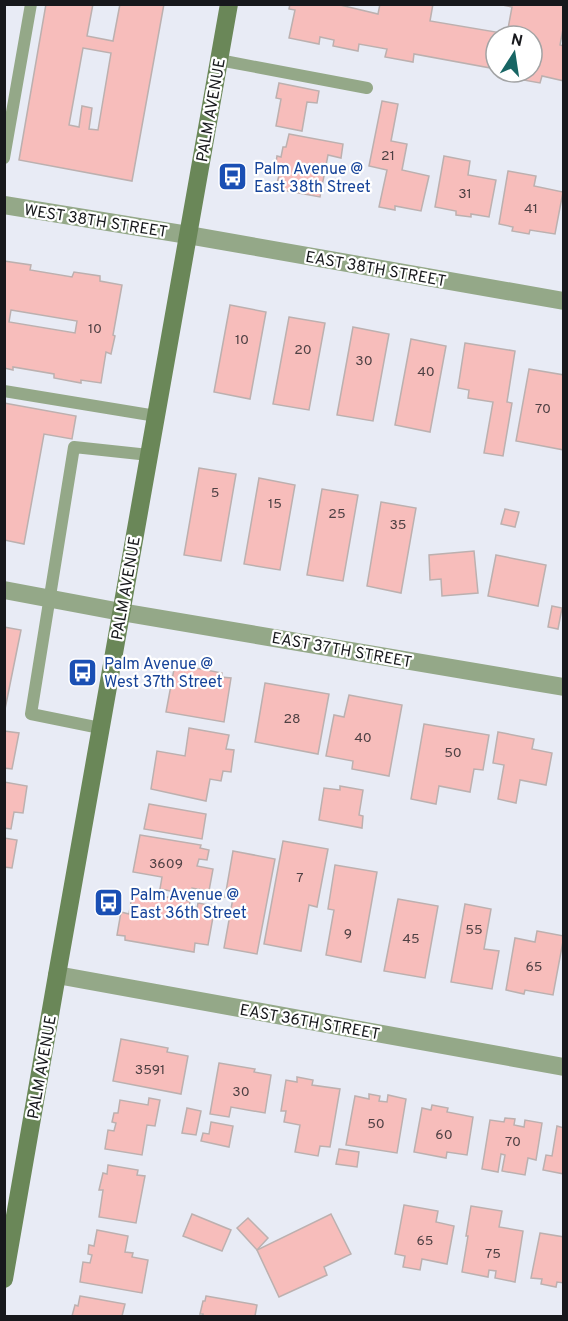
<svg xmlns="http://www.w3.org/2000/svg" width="568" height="1321" viewBox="0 0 568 1321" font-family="Overpass,sans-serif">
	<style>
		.building { fill: #f7bdbb; stroke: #bcb0af; stroke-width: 1.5; fill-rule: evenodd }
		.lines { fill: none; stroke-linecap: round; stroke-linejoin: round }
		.lane { stroke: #94a888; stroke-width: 12 }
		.street { stroke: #94a888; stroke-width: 18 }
		.secondary { stroke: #6a8758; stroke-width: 18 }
		.labels { text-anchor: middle; stroke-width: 4.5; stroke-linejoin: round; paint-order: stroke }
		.number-label { font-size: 14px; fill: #4f4144 }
		.street-label { font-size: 16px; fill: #17181c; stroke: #fff }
		.transit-label { font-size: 16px; fill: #164399; stroke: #fff; text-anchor: start }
	</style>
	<rect width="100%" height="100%" fill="#e8ebf5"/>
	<g class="building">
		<path d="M46,4h47l-6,32 26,5 7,-37h44l-32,177 -113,-21zM83,48l28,5 -13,77 -9,-1 3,-21 -10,-2 -3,21 -10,-2z"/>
		<polygon points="290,4 336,4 378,14 380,4 433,4 430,21 507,34 512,7 497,4 564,4 564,24 560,45 564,46 564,81 542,76 540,83 512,78 513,72 511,72 532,72 532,36 496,36 496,69 414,54 413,62 385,57 387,49 359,44 358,51 333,46 334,40 320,37 319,44 289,38 295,10 289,9"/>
		<polygon points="279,83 319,91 317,103 307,102 302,131 276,126 281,99 276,98"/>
		<polygon points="382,101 398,104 391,141 407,144 402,170 429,176 421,211 395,206 395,210 379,207 387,170 369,166"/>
		<polygon points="289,134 343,144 341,158 328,155 320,197 276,189 280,170 275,169 277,156 281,157 283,147 286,147"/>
		<polygon points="444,156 470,161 468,175 496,180 489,217 471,214 471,217 456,215 456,211 435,207"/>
		<polygon points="508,171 536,176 534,186 563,192 555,234 530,230 529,234 512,231 513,227 499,224"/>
		<path d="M4,261l27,4 -1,5 42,7 2,-5 26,4v5l22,4 -9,50 2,1 -4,18 -5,-2 -5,31 -20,-3v3l-27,-5v-4l-41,-7v3l-9,-2zM11,310l66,11 -2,12 -66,-11z"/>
		<polygon points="230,305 266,312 250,399 214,392"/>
		<polygon points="289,317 325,323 309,410 273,404"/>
		<polygon points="353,327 389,334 373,421 337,415"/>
		<polygon points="411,339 446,346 430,432 395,425"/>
		<polygon points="465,343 515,351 507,402 512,403 503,456 484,453 493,402 468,398 469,390 458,388"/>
		<polygon points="529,369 564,375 564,450 516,441"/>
		<polygon points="4,403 76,416 72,439 44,434 24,544 4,540"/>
		<polygon points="199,468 236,474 221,561 184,555"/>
		<polygon points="259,478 295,485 280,570 244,564"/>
		<polygon points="322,489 358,495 343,581 307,575"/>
		<polygon points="381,502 416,508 401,593 367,586"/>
		<polygon points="505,509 519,512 515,527 501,524"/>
		<polygon points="474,551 478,593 442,596 441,579 430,580 429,555"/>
		<polygon points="496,555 546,565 538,606 488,596"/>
		<polygon points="552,606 562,608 558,629 548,627"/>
		<polygon points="4,627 21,630 4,714"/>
		<polygon points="175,664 222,673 221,677 231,678 224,722 166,712"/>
		<polygon points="265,683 329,694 318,754 255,742"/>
		<polygon points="349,695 402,705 389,776 352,769 353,761 326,756 334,715 344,717"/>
		<polygon points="424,724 489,735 483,770 474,769 470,792 439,786 436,804 411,799"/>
		<polygon points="189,728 229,735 226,749 234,750 231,772 223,771 221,781 210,779 206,801 151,789 157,751 185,756"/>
		<polygon points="4,731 19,733 12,769 4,768"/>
		<polygon points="498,732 534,739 532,749 552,753 546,785 520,780 516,803 498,799 504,765 493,763"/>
		<polygon points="4,782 27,786 23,813 14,812 11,829 4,828"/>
		<polygon points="340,786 363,790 359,815 363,816 362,828 319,820 324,788 340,790"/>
		<polygon points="149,804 206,814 202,839 144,829"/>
		<polygon points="140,835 201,845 200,848 209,850 207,860 199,859 197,866 213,869 209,891 192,888 191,895 160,889 162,877 133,872"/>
		<polygon points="4,838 17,840 12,868 4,867"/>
		<polygon points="283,841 328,849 317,907 309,905 301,951 264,944"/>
		<polygon points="233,851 275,859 257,954 224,948 233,898 225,897"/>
		<polygon points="335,865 377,872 361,962 326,955 334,910 328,909"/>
		<polygon points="133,891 190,901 188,914 196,915 198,903 215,906 208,945 195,943 194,952 125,940 125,936 117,935 121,912 129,914"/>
		<polygon points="398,899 438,906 425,978 384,971"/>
		<polygon points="465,904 491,909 484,949 499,951 492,989 451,982"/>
		<polygon points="537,931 564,936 553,995 525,990 524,994 506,990 515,938 535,942"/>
		<polygon points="121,1039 168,1048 167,1052 188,1056 181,1094 113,1081"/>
		<polygon points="219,1063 255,1069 254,1072 271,1075 265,1113 231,1107 229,1117 210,1114"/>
		<polygon points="297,1077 313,1080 312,1085 340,1089 330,1147 320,1146 318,1156 295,1152 300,1125 284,1122 286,1111 281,1111 286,1080 297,1082"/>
		<polygon points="369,1094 380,1096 379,1101 387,1102 388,1095 406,1099 397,1153 346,1145 355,1096 369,1099"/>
		<polygon points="149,1098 160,1100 155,1126 147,1125 142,1155 105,1149 108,1130 114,1131 116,1123 112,1122 114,1113 118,1113 120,1100 148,1105"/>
		<polygon points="432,1105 448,1108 447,1112 473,1117 467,1155 447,1152 446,1158 414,1152 422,1108 431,1110"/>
		<polygon points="187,1108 201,1111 196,1135 182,1133"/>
		<polygon points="505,1118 515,1119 514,1125 524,1127 525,1120 542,1123 536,1160 528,1158 525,1175 502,1171 505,1155 501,1154 498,1172 482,1169 490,1120 504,1122"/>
		<polygon points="211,1122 233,1126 229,1147 201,1141 203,1133 209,1134"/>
		<polygon points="557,1126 564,1128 564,1174 543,1170 546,1155 552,1156"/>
		<polygon points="339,1149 359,1152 357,1167 336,1164"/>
		<polygon points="108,1165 138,1170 137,1175 145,1176 136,1223 99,1217 103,1190 99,1190 103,1173 107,1174"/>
		<polygon points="404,1205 438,1211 436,1222 454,1226 447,1264 422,1259 420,1270 403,1267 405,1256 395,1254"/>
		<polygon points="471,1206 502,1211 499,1227 523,1231 515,1282 495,1278 496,1271 489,1270 488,1277 462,1272 468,1236 466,1236"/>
		<polygon points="192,1214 231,1230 222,1251 183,1236"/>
		<polygon points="331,1214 351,1254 324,1267 327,1275 279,1297 257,1250"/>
		<polygon points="248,1218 268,1238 257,1250 237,1228"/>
		<polygon points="97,1230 128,1236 125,1252 133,1253 132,1257 148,1260 142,1293 80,1282 83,1262 90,1263 92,1255 88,1254 89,1245 94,1246"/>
		<polygon points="540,1233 564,1237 564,1283 557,1282 556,1287 541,1284 542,1279 531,1278"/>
		<polygon points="80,1296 125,1304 122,1316 72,1316 75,1305 78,1306"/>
		<polygon points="206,1296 257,1305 255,1316 203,1316 203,1314 200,1314 203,1301 205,1301"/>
	</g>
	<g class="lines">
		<g class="lane">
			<polyline points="219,60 367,88"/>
			<polyline points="4,158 31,4"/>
			<polyline points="4,391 156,416"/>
			<polyline points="100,728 31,714 74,447 149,455"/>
		</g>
		<g class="street">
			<polyline points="4,205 188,235 564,301"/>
			<polyline points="4,590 121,612 564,687"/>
			<polyline points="57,975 564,1067"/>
		</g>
		<polyline class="secondary" points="4,1279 57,975 229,4"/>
	</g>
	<defs>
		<symbol id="bus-square" viewBox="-11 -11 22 22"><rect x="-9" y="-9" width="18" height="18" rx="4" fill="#1a4fb4" stroke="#fff"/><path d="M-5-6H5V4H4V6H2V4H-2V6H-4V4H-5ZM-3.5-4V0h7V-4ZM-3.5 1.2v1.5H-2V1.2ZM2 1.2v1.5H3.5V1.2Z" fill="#fff"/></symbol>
	</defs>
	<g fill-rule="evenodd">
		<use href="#bus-square" x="216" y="160" width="33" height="33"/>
		<use href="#bus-square" x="66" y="656" width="33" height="33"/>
		<use href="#bus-square" x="92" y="886" width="33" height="33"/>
	</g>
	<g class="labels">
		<g class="number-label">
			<text x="388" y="160">21</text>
			<text x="465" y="198">31</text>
			<text x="531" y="213">41</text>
			<text x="95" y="333">10</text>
			<text x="242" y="344">10</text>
			<text x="303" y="354">20</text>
			<text x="364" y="365">30</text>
			<text x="426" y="376">40</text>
			<text x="543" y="413">70</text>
			<text x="215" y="497">5</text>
			<text x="275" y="508">15</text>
			<text x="337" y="518">25</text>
			<text x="398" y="529">35</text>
			<text x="292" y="723">28</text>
			<text x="363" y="742">40</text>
			<text x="453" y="757">50</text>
			<text x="166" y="868">3609</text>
			<text x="300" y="882">7</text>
			<text x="474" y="934">55</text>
			<text x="348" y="938">9</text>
			<text x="411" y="943">45</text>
			<text x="534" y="971">65</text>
			<text x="150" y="1074">3591</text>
			<text x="241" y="1096">30</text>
			<text x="376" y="1128">50</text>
			<text x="444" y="1139">60</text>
			<text x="513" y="1146">70</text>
			<text x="425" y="1245">65</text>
			<text x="493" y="1258">75</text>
		</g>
		<g class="street-label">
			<text transform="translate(210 110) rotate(-80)" y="6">PALM AVENUE</text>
			<text transform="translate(96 220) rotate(9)" y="6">WEST 38TH STREET</text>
			<text transform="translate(376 268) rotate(10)" y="6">EAST 38TH STREET</text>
			<text transform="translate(125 588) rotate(-80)" y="6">PALM AVENUE</text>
			<text transform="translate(342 649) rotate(10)" y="6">EAST 37TH STREET</text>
			<text transform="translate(310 1021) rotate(10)" y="6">EAST 36TH STREET</text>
			<text transform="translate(41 1067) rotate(-80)" y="6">PALM AVENUE</text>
		</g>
		<g class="transit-label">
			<text x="254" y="174">Palm Avenue @<tspan x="254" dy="18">East 38th Street</tspan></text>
			<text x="104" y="669">Palm Avenue @<tspan x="104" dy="18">West 37th Street</tspan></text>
			<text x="130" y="900">Palm Avenue @<tspan x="130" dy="18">East 36th Street</tspan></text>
		</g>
	</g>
	<rect width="568" height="1321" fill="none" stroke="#17181c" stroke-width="12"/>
	<g transform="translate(514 54) rotate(12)"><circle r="28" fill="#ffffff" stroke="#a2a3a4" stroke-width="1.5"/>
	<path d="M0-4.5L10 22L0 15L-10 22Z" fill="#176564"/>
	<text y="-9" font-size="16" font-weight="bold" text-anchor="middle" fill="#17181c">N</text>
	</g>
</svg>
